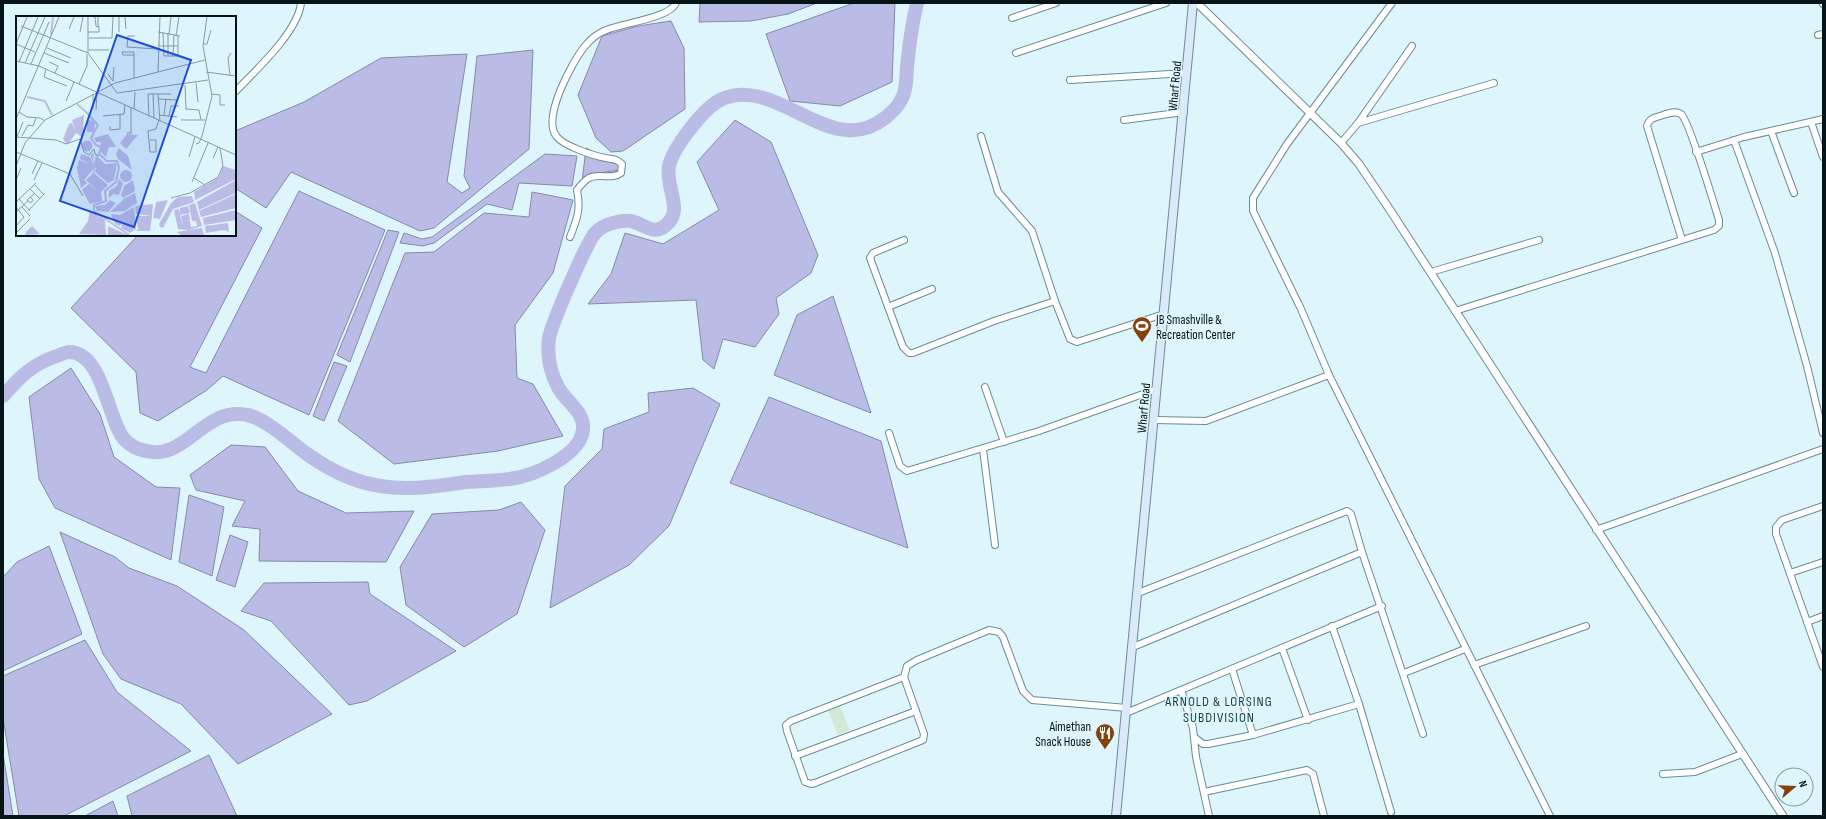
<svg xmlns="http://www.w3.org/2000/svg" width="1826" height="819" viewBox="0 0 1826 819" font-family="'Sofia Sans Condensed',sans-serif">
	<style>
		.green { fill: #d2e9d7 }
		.water { fill: #bbbce5; stroke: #858aa8 }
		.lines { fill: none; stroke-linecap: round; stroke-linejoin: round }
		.river { stroke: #bbbce5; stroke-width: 14 }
		.minor-casing { stroke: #698c96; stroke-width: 8 }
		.tertiary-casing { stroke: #698c96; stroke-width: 9 }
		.secondary-casing { stroke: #698c96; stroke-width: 10 }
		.minor { stroke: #fff; stroke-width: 6 }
		.tertiary { stroke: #fff; stroke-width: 7 }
		.secondary { stroke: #daeafb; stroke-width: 8 }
		.labels { text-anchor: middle; stroke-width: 3; stroke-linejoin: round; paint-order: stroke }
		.street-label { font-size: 13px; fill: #061418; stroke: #def5fc }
		.poi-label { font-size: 13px; fill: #061418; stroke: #def5fc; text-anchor: start }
		.neighbourhood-label { font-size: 14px; letter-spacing: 1px; fill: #1c3e47; stroke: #def5fc }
		.inset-river { fill: none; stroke: #bbbce5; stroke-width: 2 }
		.inset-road { fill: none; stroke: #889ba1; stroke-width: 1 }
		.view { fill: #1d4ed8; fill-opacity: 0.15; stroke: #1d4ed8; stroke-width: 2 }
		.inset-edge { fill: none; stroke: #061418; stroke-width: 2 }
	</style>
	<rect width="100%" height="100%" fill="#def5fc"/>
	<polygon class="green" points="840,706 850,730 838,735 828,710"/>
	<g class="water">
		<polygon points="700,3 817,3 788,14 751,21 699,22"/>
		<polygon points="854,3 895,3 892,82 840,106 790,101 766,34"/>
		<polygon points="671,21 684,48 685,109 623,151 611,152 596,138 578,95 602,36 638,26"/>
		<polygon points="533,50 529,149 434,228 420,231 291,172 266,208 235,188 235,131 304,102 381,58 467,54 447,182 462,193 470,188 464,176 477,56"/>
		<polygon points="735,120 771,142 818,255 811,273 776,298 779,314 755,347 723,339 714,369 703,360 696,300 588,304 611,274 625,233 663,244 719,210 697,162"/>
		<polygon points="586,148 602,156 618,159 619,170 599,173 582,182"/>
		<polygon points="545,154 577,156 572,186 519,183 512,210 487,204 434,243 423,246 400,243 404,233 422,239 432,237"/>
		<polygon points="299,191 385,230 309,415 223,376 207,390 158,421 140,413 136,372 71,308 138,235 235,235 235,211 262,228 190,367 206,373"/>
		<polygon points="532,192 573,200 553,273 515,325 517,378 533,384 563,436 498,451 394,464 338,421 405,253 434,252 484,213 529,217"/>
		<polygon points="388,230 399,232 350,362 337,355"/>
		<polygon points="833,296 871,413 774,375 797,315"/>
		<polygon points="334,362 347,366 324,421 313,416"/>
		<polygon points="71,368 100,414 114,457 156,487 180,488 171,560 55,508 39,479 29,397"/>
		<polygon points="693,388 720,404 669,526 629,565 550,608 565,486 602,449 604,429 649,412 648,393"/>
		<polygon points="769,397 881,441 908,548 730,483"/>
		<polygon points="231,445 265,447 298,491 346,513 414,511 386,562 259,561 260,529 232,526 245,501 196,490 190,475"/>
		<polygon points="189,495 224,507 212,576 179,562"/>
		<polygon points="521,502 545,530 517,614 464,647 406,605 400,567 432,514 499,510"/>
		<polygon points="60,532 115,557 129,568 177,586 244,630 332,714 238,764 181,704 121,679 103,654"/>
		<polygon points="230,535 248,542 235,587 216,580"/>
		<polygon points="49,546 82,634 3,671 3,577 17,562"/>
		<polygon points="368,582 370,594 456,651 367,701 349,705 271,621 241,611 264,583"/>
		<polygon points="85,640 117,692 191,751 64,816 19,816 3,718 3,676"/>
		<polygon points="3,754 13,816 3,816"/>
		<polygon points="209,755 237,816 132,816 127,796"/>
		<polygon points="113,801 118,816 85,816"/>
	</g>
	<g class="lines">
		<path class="river" d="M3,396c15,-17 28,-31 51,-39 4,-1 9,-4 14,-5 35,-1 39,66 56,87 5,5 12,10 18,11 44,14 60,-44 105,-35 18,3 45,28 60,39 21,15 47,28 73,32 29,5 57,0 86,-4 15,-1 29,-1 44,-3 23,-3 71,-23 73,-50 2,-17 -18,-28 -25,-42 -8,-15 -11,-33 -9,-49 3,-15 38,-97 47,-106 8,-8 24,-12 34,-11 15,2 24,18 39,1 13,-13 -4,-38 0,-56 4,-18 35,-59 53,-67 56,-24 108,62 163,19 8,-7 14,-12 18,-22 4,-9 3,-19 4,-29 2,-21 5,-43 10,-64"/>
		<defs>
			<g id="minor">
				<polyline points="1392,3 1287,144 1253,198 1253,211 1301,309 1329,375 1550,816"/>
				<polyline points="1823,3 1823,4"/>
				<polyline points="1012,18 1056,3"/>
				<polyline points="1818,35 1823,34"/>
				<polyline points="1412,46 1358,123 1494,83"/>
				<polyline points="1016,53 1166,3"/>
				<polyline points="1070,80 1187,73"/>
				<path d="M235,92c20,-21 63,-60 66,-89"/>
				<polyline points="1124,120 1184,112"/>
				<polyline points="1811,122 1823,157"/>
				<polyline points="1771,131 1794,193"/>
				<polyline points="981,136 998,192 1032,231 1055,301 1070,339 1077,342 1164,314"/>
				<polyline points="1734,140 1775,253 1807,366 1823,433"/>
				<polyline points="1341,143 1358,123"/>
				<polyline points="1696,152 1744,137 1823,119"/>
				<path d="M570,237c7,-18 11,-27 7,-47 3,-4 7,-9 12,-12 10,-5 23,2 32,-5l1,-9c-6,-5 -8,-5 -16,-6 -12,-2 -42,-12 -49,-21 -16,-18 15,-75 28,-91 5,-6 12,-12 19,-15 16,-8 65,-12 72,-28"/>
				<polyline points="904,240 873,253 870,258 903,347 909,353 913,353 994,321 1055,301"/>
				<polyline points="1431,272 1539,240"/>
				<polyline points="888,307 932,289"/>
				<path d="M1455,311l259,-81 5,-4v-6c-5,-16 -30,-100 -38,-106 -6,-4 -15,0 -21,2 -7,2 -11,3 -13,10l35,114"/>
				<polyline points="985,387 1004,442"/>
				<polyline points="1154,420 1206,421 1329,375"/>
				<polyline points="889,433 900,466 907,471 1039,431 1157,389"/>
				<polyline points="983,449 995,545"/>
				<polyline points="1823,506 1782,520 1776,527 1776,534 1823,667"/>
				<polyline points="1596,530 1823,449"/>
				<polyline points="1362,552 1423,734"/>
				<polyline points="1790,573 1823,562"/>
				<polyline points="1807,622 1823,616"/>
				<polyline points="1332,626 1359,704 1391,812"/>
				<polyline points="1133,647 1362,552 1351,514 1347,511 1138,593"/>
				<polyline points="1282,648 1308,720"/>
				<polyline points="1474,665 1586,626"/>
				<polyline points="1232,669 1253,735"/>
				<polyline points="1404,673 1465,649"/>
				<polyline points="904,677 791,721 786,725 787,731 805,782 811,784 815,783 923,740 924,734 904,677 907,666 917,660 989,630 999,632 1003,637 1023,691 1032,700 1127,708"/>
				<polyline points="1181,690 1193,728 1196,757 1209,816"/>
				<polyline points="1126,713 1382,606"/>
				<polyline points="1194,737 1203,744 1208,744 1253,735 1359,704"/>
				<polyline points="795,756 916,711"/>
				<polyline points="1663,774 1695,772 1742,754"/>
				<polyline points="1204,792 1307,770 1313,774 1324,816"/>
			</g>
			<polyline id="tertiary" points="1197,3 1341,143 1359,164 1390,210 1783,816"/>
			<polyline id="secondary" points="1116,816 1193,3"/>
		</defs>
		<use href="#minor" class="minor-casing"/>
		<use href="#tertiary" class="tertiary-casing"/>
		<use href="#secondary" class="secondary-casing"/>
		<use href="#minor" class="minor"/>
		<use href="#tertiary" class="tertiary"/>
		<use href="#secondary" class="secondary"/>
	</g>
	<defs>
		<symbol id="stadium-pin" viewBox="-11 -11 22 30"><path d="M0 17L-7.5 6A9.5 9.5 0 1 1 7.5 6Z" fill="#84420f" stroke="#def5fc"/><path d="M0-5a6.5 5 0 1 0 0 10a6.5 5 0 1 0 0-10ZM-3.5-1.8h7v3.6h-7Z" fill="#fff"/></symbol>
		<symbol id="restaurant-pin" viewBox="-11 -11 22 30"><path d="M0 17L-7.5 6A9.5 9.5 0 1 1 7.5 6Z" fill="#84420f" stroke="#def5fc"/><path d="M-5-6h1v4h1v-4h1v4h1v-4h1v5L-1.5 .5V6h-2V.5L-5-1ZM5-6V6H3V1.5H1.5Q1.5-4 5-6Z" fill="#fff"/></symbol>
	</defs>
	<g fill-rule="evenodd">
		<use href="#stadium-pin" x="1131" y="315" width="22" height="30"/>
		<use href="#restaurant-pin" x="1094" y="722" width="22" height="30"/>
	</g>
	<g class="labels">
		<g class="street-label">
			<text transform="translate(1174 86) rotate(-85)" y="5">Wharf Road</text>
			<text transform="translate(1143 408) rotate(-85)" y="5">Wharf Road</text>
		</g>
		<g class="poi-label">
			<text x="1156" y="324">JB Smashville &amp;<tspan x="1156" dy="15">Recreation Center</tspan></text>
			<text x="1091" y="731" text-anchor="end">Aimethan<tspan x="1091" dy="15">Snack House</tspan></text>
		</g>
		<g class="neighbourhood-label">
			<text x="1219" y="706">ARNOLD &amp; LORSING<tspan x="1219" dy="16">SUBDIVISION</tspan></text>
		</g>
	</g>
	<g transform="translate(16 16)">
		<rect width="220" height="220" fill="#def5fc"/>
		<path d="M68,99l-1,23 -7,-5 -7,10h-3l-3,-4 6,-15 3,-1 4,9 -4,-12zM71,103l8,3 -1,10h-7zM92,118l8,13h-7l-3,10 -6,-6 1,-9h-5l-2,-4zM111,118l11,1 -12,14 -6,-6zM65.5 130a5.5 5.5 0 1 1 11 0a5.5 5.5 0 1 1-11 0ZM103,132l9,8 4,14 -14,-11 -2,-5zM76,137l2,2 -1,4 1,5 2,-9 9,9 12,-1 -3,17 -6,3 -13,-11 1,-3 -2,-3 1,3 -1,4 14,12 -7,7 1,9 -12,3 -8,-14 7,-6 11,10 -14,-14 7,-7 1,-5 -10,12 3,3 -6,5 -4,-20 2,-8 13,5 -12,-6 1,-5 9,3 4,11 -3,-12zM207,150l13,4v9l-41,21 -1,-8 25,-15zM104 160a6 6 0 1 1 12 0a6 6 0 1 1-12 0ZM103,163l4,4 -4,12 -6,-1 -4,4v-7l8,-5zM117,164l2,11 -12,7 -2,-3 3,-9zM220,164v13l-37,17 -2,-8zM119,177l2,10 -12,8 -15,1 15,-14zM220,178v14l-35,9 -2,-6zM176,180l2,6 -21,7 -10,19 -3,-1 -1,-3 12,-21 7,-6zM94,184l6,3 -8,9 -11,-1 -2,-5 10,-1zM152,184l-8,19 -7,-1 3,-16zM179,187l7,23 -13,4 -11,-1 -4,-19 5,-1 1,5v-6l8,-2 2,7 -10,2 3,12 -2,-11 8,-2 1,6 -3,1h3l1,6 6,-1 -1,-5h-4l-3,-16zM137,188l-1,12 -16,-2 -1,-8zM118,191l2,22 -6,4 -9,-5 1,-5 -2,3 -5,-2 -4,-10 9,1zM74,194l15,10 1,15 -27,-1 9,-13zM220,194v10l-32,5 -1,-7zM120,200h16l-2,15h-14l2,-2zM212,207l1,9 -5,-2 -18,3 -1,-7zM16,210l8,8 -15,1 1,-3zM92,210l19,9h-19zM186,212l2,7h-23l-4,-3z" fill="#bbbce5"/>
		<path class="inset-river" d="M35,19l2,-18M11,81l18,4 7,14M61,88l9,8M70,96l12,13 -7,13 5,7 5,2 -2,7 8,7h10l2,6 -3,15 -11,9 1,10 -12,4v6l35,24"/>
		<path class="inset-road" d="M72,1v36l29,40 91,-13M77,1h2l1,9 2,1v-10M103,1v15M109,1l1,12M5,10l67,27M53,13l5,-12M64,16l3,-15M72,16h11v-6M142,16l22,4M147,17l1,23h14v-20M153,18l2,-17M160,20l3,-19M73,22h23l1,-21M0,28l19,8M0,28l11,-27M187,28h4l4,-14M142,30h20M111,31l30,2M111,31l1,-11h7M31,32l24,10M73,34h20M28,37l25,10M152,40v-22M157,40l1,-21M0,45l23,5 197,89M3,46l19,-45M33,46l9,4 -3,7M9,47l20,-46M15,48l18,-42M30,53l-2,8 23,9M142,56l2,-55M190,56l30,4M92,58l5,7 1,-14M214,59l-2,-17 3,-5M118,62v-26h-12l1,3h11M180,67l2,19M63,68l8,-18v-12M169,69l1,24 13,1 2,10M137,78h18M142,78l2,27M196,78l8,1v10h5M142,83l19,1M50,85l8,-19M77,93v-15M118,93l1,-17M80,94l1,-18M3,96l8,5 13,1 4,2M143,99l18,2M148,99l2,-16M87,100l21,-2 1,-9M133,100l-1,-22h5l1,24M153,100l2,-10h8M0,103l43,-102M165,104h24M94,110v4l10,-1v-15M111,117h4v-25M6,120l6,-11 5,1 3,-8M0,121l40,3 10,4 14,-5 4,13 5,3 5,-6 1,5 4,2M1,121l6,-15M134,124h6v12h-6l-2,-21 8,-2 3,-9M180,128l3,-1 3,-7 10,-40 -9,-50 4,-29M0,136l54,22 13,22M173,141l6,-20M197,142l5,-11M0,150l9,-23 20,-23 70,-37 90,-23M16,158l6,-13M178,162l11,7M0,164l5,-12M18,164l8,-17M176,166l16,-39M19,169l8,9M14,173l10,10M14,181l3,3 -2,3 -4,-3 8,-7M155,182l19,-5 28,-16 5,-11 -3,-18M3,183l11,12M0,186l20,-19M0,191l8,10 -8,9M6,191l8,9M13,194l16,-17M0,196l12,-11M0,217l14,-14"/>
		<path class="view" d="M101,19l74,25 -57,167 -74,-26z"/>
		<rect width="220" height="220" class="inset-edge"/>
	</g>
	<rect width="1826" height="819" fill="none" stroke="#061418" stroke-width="8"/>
	<g transform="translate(1794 787) rotate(71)"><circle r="19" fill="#def5fc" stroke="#889ba1"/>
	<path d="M0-3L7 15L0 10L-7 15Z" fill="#84420f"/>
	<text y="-6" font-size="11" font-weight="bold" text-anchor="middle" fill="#061418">N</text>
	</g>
</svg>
